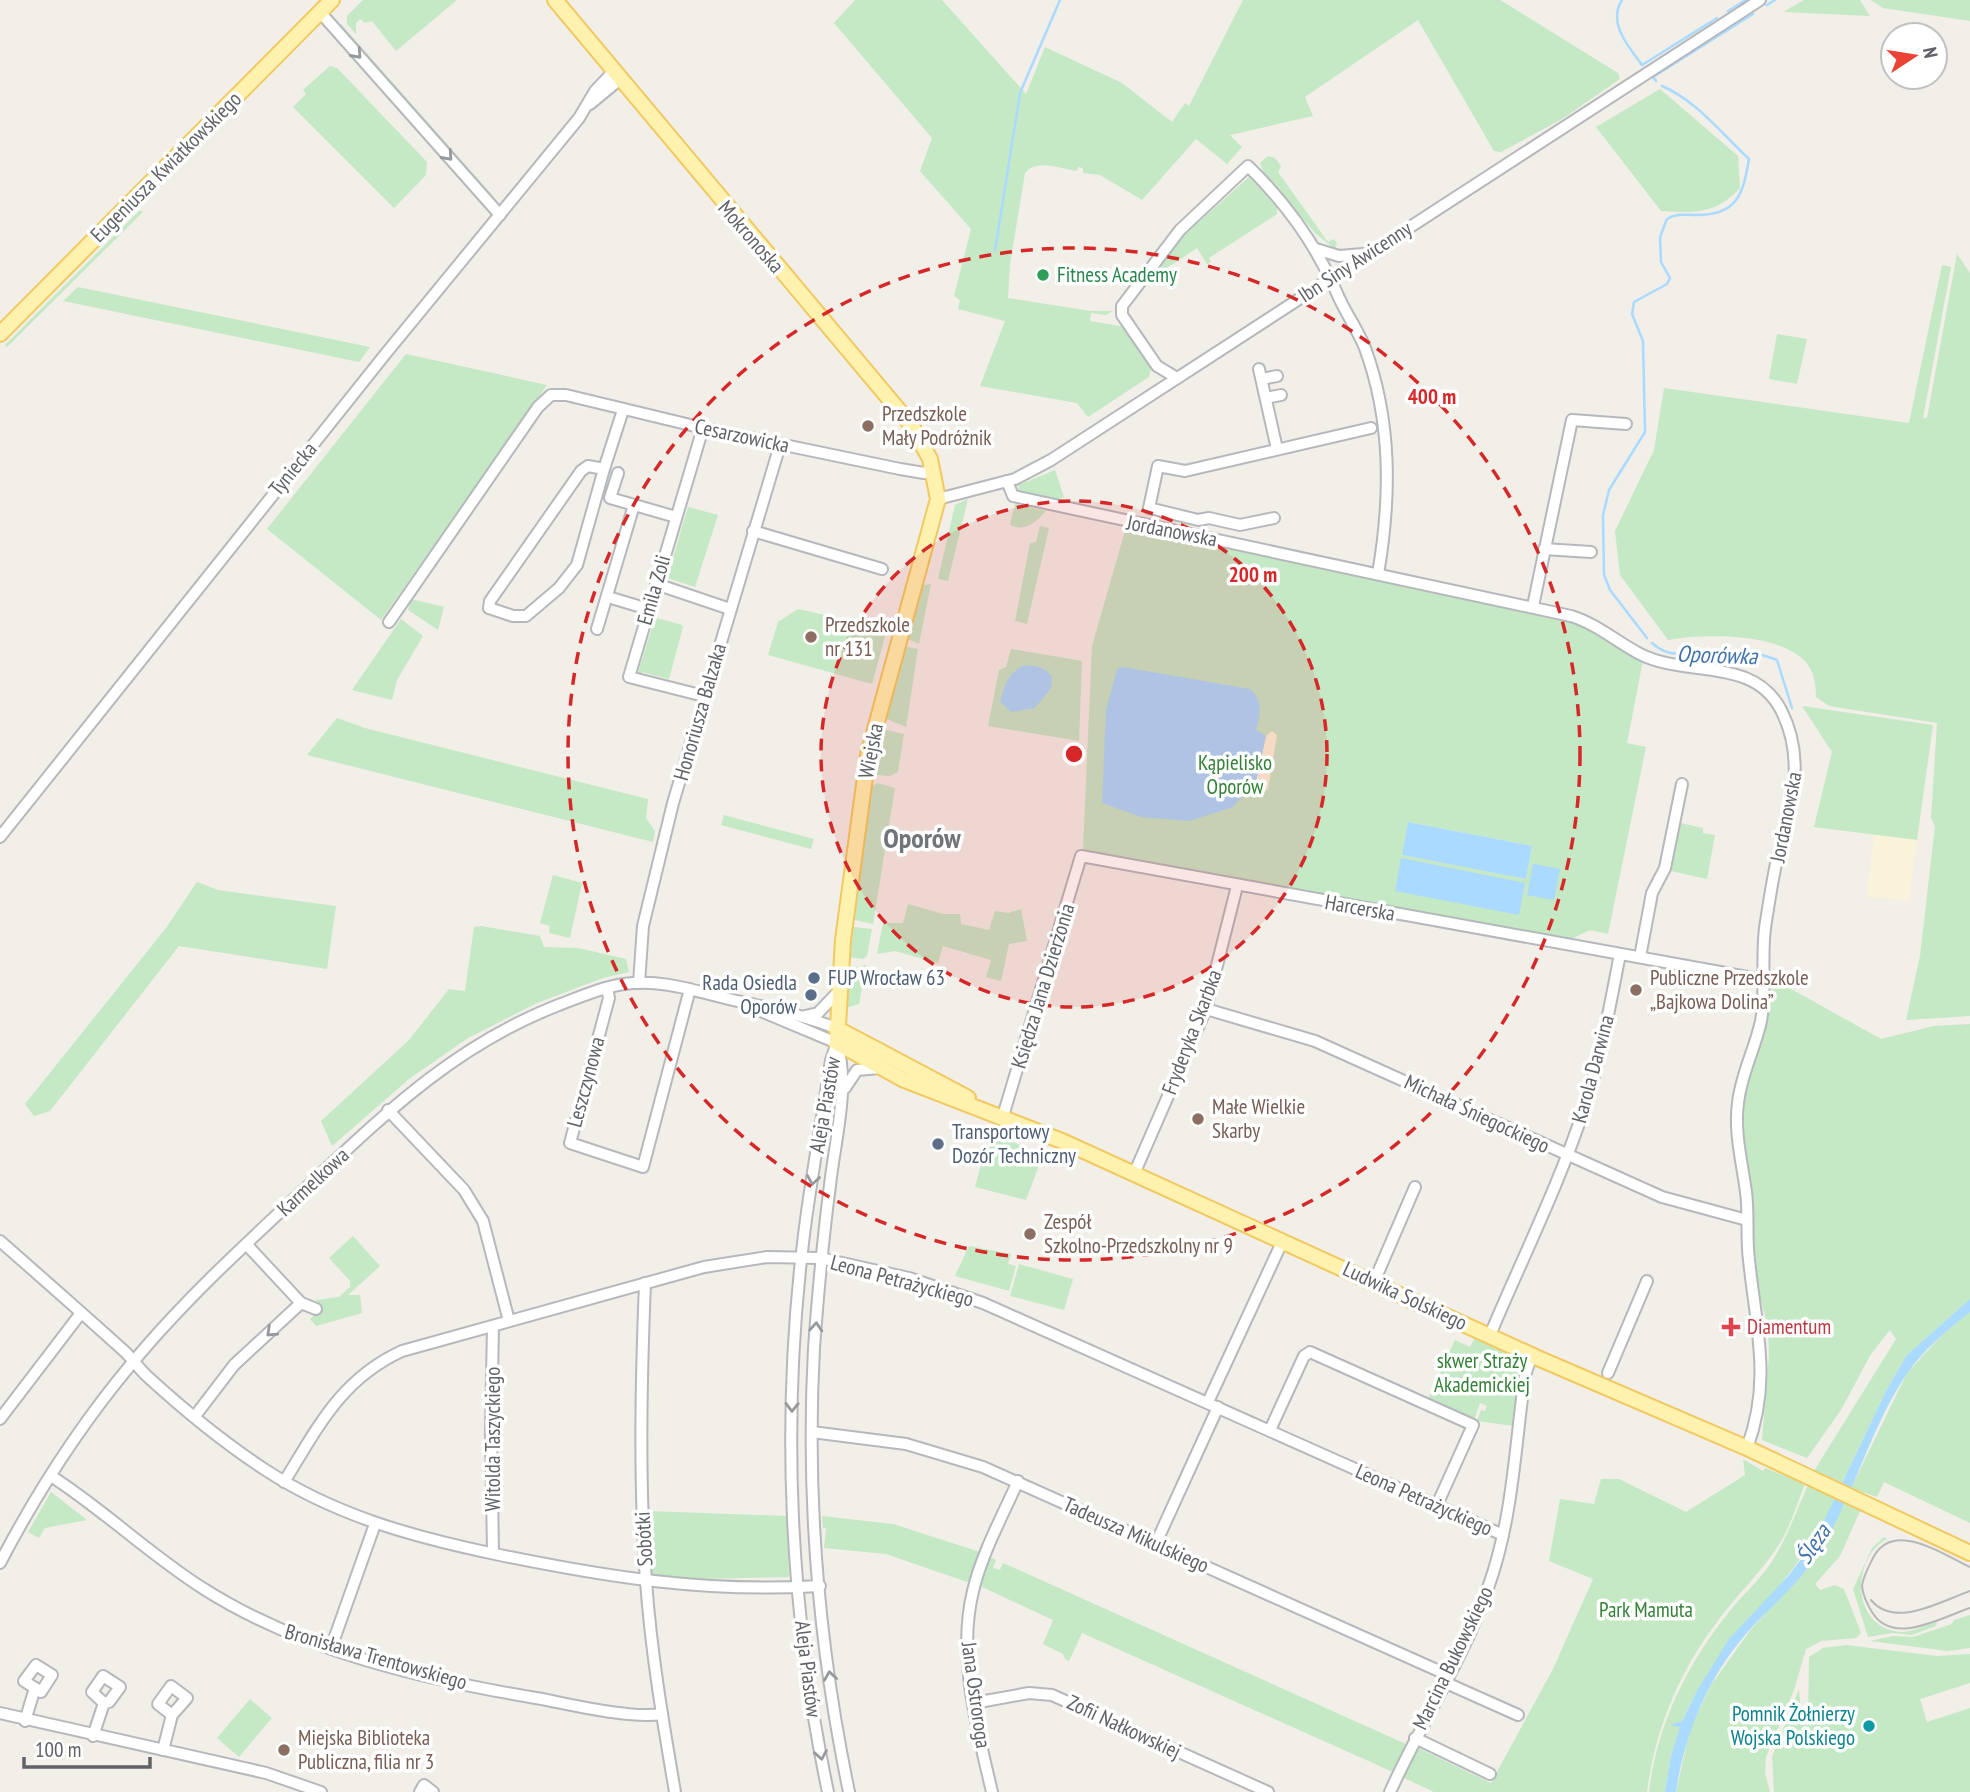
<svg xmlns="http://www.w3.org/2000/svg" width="1970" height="1792" viewBox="0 0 1970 1792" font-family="'PT Sans Narrow',sans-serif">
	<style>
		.green { fill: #c5e8c5; fill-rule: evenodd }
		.sand { fill: #fbf3d9 }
		.water { fill: #aadaff }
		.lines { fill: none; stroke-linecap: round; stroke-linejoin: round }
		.stream { stroke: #aadaff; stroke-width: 2.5 }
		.minor-casing { stroke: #b5b8bc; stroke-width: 14 }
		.major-casing { stroke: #f2c960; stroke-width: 18 }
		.minor { stroke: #fff; stroke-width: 10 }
		.major { stroke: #fff2af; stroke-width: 14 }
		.tram { stroke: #b6b7b8; stroke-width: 2 }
		.oneway { stroke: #979a9d }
		.ring { fill: none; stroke: #d62828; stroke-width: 3.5; stroke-dasharray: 12 9 }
		.leisure-dot { fill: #2e9e5b; stroke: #fff; stroke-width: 2.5 }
		.education-dot { fill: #8d6e63; stroke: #fff; stroke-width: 2.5 }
		.service-dot { fill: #5c6f8a; stroke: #fff; stroke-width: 2.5 }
		.health-dot { fill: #e0444e; stroke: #fff; stroke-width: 2.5 }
		.culture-dot { fill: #0f9aa8; stroke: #fff; stroke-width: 2.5 }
		.labels { text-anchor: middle; stroke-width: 7; stroke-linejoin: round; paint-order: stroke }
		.street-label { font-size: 21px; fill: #5f6368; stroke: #fff }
		.leisure-label { font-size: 21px; fill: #27864d; stroke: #fff; text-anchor: start }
		.education-label { font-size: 21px; fill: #785e54; stroke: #fff; text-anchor: start }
		.park-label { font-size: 21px; fill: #348238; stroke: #fff }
		.service-label { font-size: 21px; fill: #4e5e75; stroke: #fff; text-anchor: start }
		.health-label { font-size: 21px; fill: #be3a42; stroke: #fff; text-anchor: start }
		.culture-label { font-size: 21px; fill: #0d838f; stroke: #fff; text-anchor: end }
		.water-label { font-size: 23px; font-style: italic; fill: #4174aa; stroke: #fff }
		.district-label { font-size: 28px; font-weight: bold; fill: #70757a; stroke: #fff }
		.centre { fill: #d62828; stroke: #fff; stroke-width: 3.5 }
		.ring-label { font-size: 21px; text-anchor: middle; font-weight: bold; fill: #d62828; stroke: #fff; stroke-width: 7; stroke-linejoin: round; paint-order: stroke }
	</style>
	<rect width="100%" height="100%" fill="#f1efe8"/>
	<g class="green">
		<polygon points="363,0 457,0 396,51 372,21 365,23 360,19 356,23 356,34 347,24 347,16"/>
		<path d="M855,0h87l84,94 19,-47 77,36 50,39 13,-19 4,3 54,-106h257l118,73 2,6 -58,40 -61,33 -7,-1 -76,-131 -113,77 8,19 -83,19 12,12 -15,17 -31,-25 -54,61 -42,-25 -17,-2v-5l-5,-1 -1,4c-16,-2 -40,-13 -52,2l-15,91 -2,34 83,13h22l-7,4 -15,-2 -1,8 35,6 26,41 -2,9 -61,40 -11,-14 -97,-17 25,-65 -47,-12 2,-9 -6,-4 17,-67 -51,-58 12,-33 -98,-115z"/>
		<polygon points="1804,0 1860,0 1870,16 1783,12"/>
		<polygon points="1871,0 1970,0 1970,21 1883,8"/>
		<polygon points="341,24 492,195 491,197 338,25"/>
		<polygon points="330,66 337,68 427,162 426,175 394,208 293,107 306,94 303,90"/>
		<path d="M1660,89l78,67 2,32c-24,26 -45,25 -79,23l-65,-84z"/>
		<polygon points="1268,156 1275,158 1281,166 1278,172 1328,242 1334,239 1337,244 1335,249 1315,233 1263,171 1260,163"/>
		<polygon points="1249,177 1277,207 1277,214 1209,258 1211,262 1207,264 1197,248 1162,271 1160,267 1181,238"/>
		<polygon points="139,211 144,211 7,347 5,345"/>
		<path d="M1957,254l13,19v743l-64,4 14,-64 15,-130 -4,-8 6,-95 -108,-17 -13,-9c0,-13 -2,-26 -11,-36 -29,-29 -101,-27 -137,-21l-48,-65 -5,-44 39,-81 10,-62 245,35 33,-158 9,2 -28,151h4z"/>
		<polygon points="78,287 370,347 359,362 63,301"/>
		<polygon points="1777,334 1807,339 1797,384 1769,379"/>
		<polygon points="406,354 547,385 381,620 267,529"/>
		<polygon points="1055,470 1064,497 1055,500 1018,491 1019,485"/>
		<polygon points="968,499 948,581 938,579 955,505"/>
		<path d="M1015,504l31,7c-11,12 -22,21 -36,14z"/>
		<polygon points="688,507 718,515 695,587 667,578"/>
		<polygon points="1040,526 1049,528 1027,624 1015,621 1030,543 1036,542"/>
		<path d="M1131,529l443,91 69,40 -16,83 19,4 -38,187 -18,-4 -21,10 -486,-90 9,-204 33,-115zM1408,822l124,24 -6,33 -124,-24z"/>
		<polygon points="931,584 919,644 906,638 920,586"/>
		<polygon points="411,599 444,607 438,630 408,610"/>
		<polygon points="798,609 887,629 872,684 768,655 778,622"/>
		<polygon points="650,616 682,625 683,627 669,679 642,672 640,677 637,676 655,618"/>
		<polygon points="401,619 423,636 397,680 392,700 352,690"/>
		<polygon points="908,647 918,649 906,727 884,718 902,650"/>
		<polygon points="1011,649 1082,661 1079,741 988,726 999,670 1006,667"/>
		<polygon points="1802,706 1933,725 1917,840 1814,827 1832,752"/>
		<polygon points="337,718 365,728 648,799 646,818 655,831 653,842 307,755"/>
		<polygon points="882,729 904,734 898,772 890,776 877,775 872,768"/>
		<polygon points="877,783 895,788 873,924 851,919 869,789"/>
		<polygon points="724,815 814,839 811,849 721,825"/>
		<polygon points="1680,823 1703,828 1703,833 1715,835 1707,879 1671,871"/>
		<polygon points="553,875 582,883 570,938 549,933 550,926 540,923"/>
		<polygon points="197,882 218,890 336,906 327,969 179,946 50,1111 34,1116 25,1104 166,928"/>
		<polygon points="908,904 943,914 960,914 961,924 989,930 995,911 1008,913 1021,909 1027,941 1009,944 1001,981 986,977 991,960 943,946 938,963 895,951 877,954 883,923 903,923"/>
		<polygon points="481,926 540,936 544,947 578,948 626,959 629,972 603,978 537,1003 468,1038 409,1079 332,1146 321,1121 409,1040 449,989 465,991 474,927"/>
		<polygon points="854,927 872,929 867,956 863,959 849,957 851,929"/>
		<polygon points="866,965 859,1004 843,1009 848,969"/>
		<polygon points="1784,985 1881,1039 1934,1026 1970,1024 1970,1299 1907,1355 1886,1391 1842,1483 1814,1471 1896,1339 1890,1330 1871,1354 1841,1410 1807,1458 1762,1440 1769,1355 1768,1327 1757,1286 1741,1121 1743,1094 1769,990"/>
		<polygon points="990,1132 1043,1155 1026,1200 975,1187"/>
		<polygon points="353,1236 380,1266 348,1295 360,1295 362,1313 316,1326 310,1319 322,1307 316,1300 339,1297 350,1287 350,1281 329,1258"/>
		<polygon points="969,1246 1011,1254 1008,1264 1016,1266 1009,1291 955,1276"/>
		<polygon points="1019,1264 1073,1279 1064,1310 1010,1296"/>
		<polygon points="1970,1311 1970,1523 1884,1482 1877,1497 1851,1488 1907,1373 1943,1334"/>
		<polygon points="1475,1338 1517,1359 1519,1377 1514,1426 1477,1421 1481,1410 1485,1411 1487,1406 1480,1403 1474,1420 1428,1399 1455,1340 1470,1347"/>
		<path d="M1743,1459l20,12 2,-3 40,16c-8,19 -14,41 -25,59 -18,29 -43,51 -63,79 -38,50 -62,108 -70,170h-213l-34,-16 14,-30 77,37 62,-114 40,-90 -44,-18 11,-62 34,5 7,-25h18l67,33 59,-37z"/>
		<path d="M1808,1485l28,12c-36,86 -117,140 -154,224l-13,4 12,1 -10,30 -6,36h-16c8,-67 38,-128 80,-180 13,-17 30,-31 42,-49 16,-25 25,-51 37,-78z"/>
		<polygon points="51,1492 87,1520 45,1528 39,1538 28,1532"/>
		<polygon points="1846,1501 1860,1511 1840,1556 1815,1584 1820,1590 1835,1585 1844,1589 1861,1633 1856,1638 1821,1641 1806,1649 1794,1690 1766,1757 1765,1773 1770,1792 1676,1792 1690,1729 1711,1685 1752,1628 1810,1566"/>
		<polygon points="647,1511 787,1516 789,1577 704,1579 654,1575 650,1570 648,1526 652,1526 652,1515 647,1515"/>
		<polygon points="822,1516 893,1524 980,1552 970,1583 886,1554 824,1548 826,1528 823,1528"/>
		<path d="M1884,1537l3,2c-35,18 -36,83 7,92 14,4 29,-5 43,-9l-1,4 -24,9 -20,-2 -24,4 -15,-48 19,-41z"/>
		<polygon points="990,1557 996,1560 993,1568 1000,1570 1003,1563 1406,1744 1393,1772 1082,1633 1069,1661 1065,1659 1063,1654 1043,1644 1053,1620 980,1586"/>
		<polygon points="1970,1615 1970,1648 1948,1651 1870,1641 1893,1636 1913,1637 1952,1624 1954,1620"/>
		<polygon points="1846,1645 1937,1656 1970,1654 1970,1683 1920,1699 1927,1722 1970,1708 1970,1792 1774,1792 1772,1757 1799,1689 1802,1725 1808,1725 1809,1657 1823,1648"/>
		<polygon points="250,1699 272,1718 239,1757 217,1738"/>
	</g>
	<g class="sand">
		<polygon points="1272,731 1277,735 1268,789 1258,796 1254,791 1266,736"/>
		<polygon points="1874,835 1917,840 1909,900 1867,897"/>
	</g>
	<g class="water">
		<path d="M1022,666c12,-2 23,1 30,11l-1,11 -16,20 -24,4 -11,-10c4,-16 7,-27 22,-36z"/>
		<path d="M1123,667l127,22c14,11 10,28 6,41l10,6 -12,55h-7l-14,16 -44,14 -48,-4 -39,-14 4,-93 11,-41z"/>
		<polygon points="1408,822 1532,846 1526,879 1402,855"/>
		<polygon points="1401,858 1525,883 1519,915 1395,891"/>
		<polygon points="1533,864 1560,869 1554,900 1527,895"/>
		<path d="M1970,1299v13c-23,18 -47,38 -64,63 -36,54 -52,120 -86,176 -18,29 -44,51 -67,75 -43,46 -68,105 -77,166h-11l6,-36 9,-29 -11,-2 13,-4 16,-32 31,-50 60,-64 25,-33 72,-151 21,-36z"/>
	</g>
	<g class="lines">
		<g class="stream">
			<path d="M1622,0c-15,23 7,47 20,65l75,-47"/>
			<polyline points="1767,5 1775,0"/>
			<polyline points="1728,11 1746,0"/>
			<polyline points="1656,81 1653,77 1753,14"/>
			<polyline points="995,251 1020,93 1060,0"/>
			<path d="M1647,638l-37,-48 -6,-15 -1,-60 6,-25 36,-58 -2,-91 -11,-27 2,-12 33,-18 3,-6 -9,-16 -1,-25 7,-18c9,-6 18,-4 27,-4 44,1 49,-21 55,-56 -28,-26 -52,-58 -87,-73"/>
			<path d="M1652,643c19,17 33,9 56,8 22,-2 50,1 69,9l15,48"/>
		</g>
		<defs>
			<g id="minor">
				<polyline points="320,12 500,215"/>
				<polyline points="590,104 619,80"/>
				<polyline points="1316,249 1339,256 1363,254"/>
				<polyline points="1259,369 1277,449"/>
				<path d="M1177,378l-20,-12 -35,-51v-9l58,-76 68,-64c38,37 67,77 88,125 8,20 21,37 29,57 27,74 26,150 13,226"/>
				<polyline points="1262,379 1277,376"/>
				<polyline points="1266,398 1281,395"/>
				<polyline points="703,428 629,677 704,696"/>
				<polyline points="604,469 577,565 559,588 526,616 513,616 489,608 490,601 581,471 588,466 604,469 623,410"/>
				<polyline points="618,473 610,498 676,517"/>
				<path d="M1007,481l6,15 558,120c26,8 46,26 69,38 47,24 113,2 141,56 27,52 8,102 -5,154 -4,18 -7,39 -10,57 -6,33 1,67 -5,100 -6,28 -20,53 -23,82 -4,29 4,59 8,89 3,23 0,46 3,68 7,68 23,121 -2,188"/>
				<polyline points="938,499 1015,479 1051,460 1760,0"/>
				<polyline points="1274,518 1240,525 1209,518 1198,520 1149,508 1158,466 1185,471 1371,428"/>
				<polyline points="753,531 882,569"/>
				<polyline points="1544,549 1591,552"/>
				<polyline points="656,584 730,609"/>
				<polyline points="608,597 648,609"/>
				<polyline points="1533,606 1572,420 1626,424"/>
				<polyline points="389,622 538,407 551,395 566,395 703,428 900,469 924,473 933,470"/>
				<polyline points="597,629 634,505"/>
				<polyline points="0,837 387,352 579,118 595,91 613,72"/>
				<polyline points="1640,957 1652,893 1665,868 1682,784"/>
				<polyline points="639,983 643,926 673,803 780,445"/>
				<polyline points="607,988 609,998 570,1143 643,1167 690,989"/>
				<polyline points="749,1006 837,1043"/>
				<polyline points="1206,1009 1315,1041 1662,1197 1747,1220"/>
				<polyline points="805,1016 818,1013 838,992"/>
				<path d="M837,1043c13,45 -2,96 -7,142 -7,54 -12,108 -16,163 -8,148 5,300 35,444"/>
				<polyline points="845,1088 857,1070 880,1068"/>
				<polyline points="388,1110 464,1190 483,1221 509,1321"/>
				<polyline points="1003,1116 1081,856 1764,980"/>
				<polyline points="1134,1174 1206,1009 1237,886"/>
				<path d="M0,1241c41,36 82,72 123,109 9,8 16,19 25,27 36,33 75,65 116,92 70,46 149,68 231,85 111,23 211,39 325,32"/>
				<polyline points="1374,1282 1415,1187"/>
				<path d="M645,1283c-4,100 -6,199 1,298 5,71 17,141 29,211"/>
				<polyline points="301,1303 316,1309"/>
				<polyline points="493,1326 491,1430 493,1553"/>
				<path d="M1490,1335c32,-76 69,-150 95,-229 16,-49 25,-101 35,-152"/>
				<polyline points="1608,1373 1647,1281"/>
				<polyline points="1208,1402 1283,1240"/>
				<polyline points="195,1416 234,1365 301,1303 247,1245"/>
				<polyline points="0,1419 81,1313"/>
				<polyline points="1270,1430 1304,1356 1310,1352 1473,1425 1437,1505"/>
				<polyline points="812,1432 906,1444 983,1467 1448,1675"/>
				<path d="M51,1476c53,34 99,79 153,113 98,62 218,90 332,109 34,6 92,21 126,16"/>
				<path d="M284,1482c34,-55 57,-103 118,-131l302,-84 63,-10 53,1 89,20 74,25 520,232"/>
				<polyline points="1156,1543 1218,1407"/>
				<path d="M0,1563c37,-71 81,-139 133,-201 53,-64 116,-121 177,-178 78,-73 145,-138 246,-178 22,-8 45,-19 68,-22 41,-6 79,10 118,18 33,7 63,14 94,26"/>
				<polyline points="331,1648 375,1524"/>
				<polyline points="1444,1682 1518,1715"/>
				<polyline points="974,1703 1029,1693 1052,1695 1268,1792"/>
				<polyline points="0,1713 266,1773 321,1792"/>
				<polyline points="25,1721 35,1688 41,1692 52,1675 36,1665 24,1681 35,1688"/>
				<polyline points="93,1736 104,1703 109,1702 120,1687 103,1676 92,1692 104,1703"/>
				<polyline points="1415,1738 1490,1774"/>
				<polyline points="163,1750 172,1715 187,1698 171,1686 158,1704 172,1715"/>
				<polyline points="420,1792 424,1785 433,1792"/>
				<path d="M828,1792c-38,-179 -47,-367 -25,-549 7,-61 19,-122 28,-183l6,-17"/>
				<path d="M992,1792c-15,-64 -35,-136 -19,-201 9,-38 29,-74 45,-110"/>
				<path d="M1390,1792c31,-69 75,-135 99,-207 24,-68 26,-139 36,-210l7,-20"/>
			</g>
			<g id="major">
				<polyline points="555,0 912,426 930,459 938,499 868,755 843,940 837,1043 902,1079 1062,1141 1540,1359 1747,1448 1970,1553"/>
				<polyline points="0,334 332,0"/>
				<polyline points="836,1028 968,1098"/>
			</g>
		</defs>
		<use href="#minor" class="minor-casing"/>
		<use href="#major" class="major-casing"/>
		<use href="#minor" class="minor"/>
		<use href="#major" class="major"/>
		<g class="tram">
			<path d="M1970,1567c-28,-13 -79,-49 -98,-7 -4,8 -9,17 -10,26 1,10 5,18 10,26 21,35 70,5 98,-4"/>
			<path d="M1871,1600c24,29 70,1 99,-9"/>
		</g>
	</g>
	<defs><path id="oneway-chevron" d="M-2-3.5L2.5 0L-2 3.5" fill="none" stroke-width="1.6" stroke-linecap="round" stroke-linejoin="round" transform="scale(1.75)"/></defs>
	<g class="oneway">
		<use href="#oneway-chevron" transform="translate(357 54) rotate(48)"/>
		<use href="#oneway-chevron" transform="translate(448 156) rotate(48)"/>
		<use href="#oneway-chevron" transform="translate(813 1180) rotate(99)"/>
		<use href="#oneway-chevron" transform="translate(816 1327) rotate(-86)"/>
		<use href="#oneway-chevron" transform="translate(271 1332) rotate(137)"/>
		<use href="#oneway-chevron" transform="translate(792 1407) rotate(91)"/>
		<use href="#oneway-chevron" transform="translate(830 1676) rotate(-98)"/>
		<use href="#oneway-chevron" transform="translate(821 1755) rotate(80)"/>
	</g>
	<circle cx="1074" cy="754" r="253" fill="#d62828" fill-opacity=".12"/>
	<g class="ring">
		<circle cx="1074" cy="754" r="253"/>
		<circle cx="1074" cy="754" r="506"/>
	</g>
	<circle class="leisure-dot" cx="1043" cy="275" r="7"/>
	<g class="education-dot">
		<circle cx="868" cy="426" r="7"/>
		<circle cx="811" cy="637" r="7"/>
		<circle cx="1636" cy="990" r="7"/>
		<circle cx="1198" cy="1119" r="7"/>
		<circle cx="1030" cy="1234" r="7"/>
		<circle cx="284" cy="1750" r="7"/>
	</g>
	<g class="service-dot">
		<circle cx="814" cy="978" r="7"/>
		<circle cx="811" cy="995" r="7"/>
		<circle cx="938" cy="1144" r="7"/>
	</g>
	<path class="health-dot" d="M1727.5 1316.5h7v7h7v7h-7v7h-7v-7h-7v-7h7z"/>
	<circle class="culture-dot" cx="1869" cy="1726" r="7"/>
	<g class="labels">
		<g class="street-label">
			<text transform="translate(166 167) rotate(-45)" y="7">Eugeniusza Kwiatkowskiego</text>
			<text transform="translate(751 237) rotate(49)" y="7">Mokronoska</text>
			<text transform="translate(1355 262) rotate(-33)" y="7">Ibn Siny Awicenny</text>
			<text transform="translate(742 436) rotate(12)" y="7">Cesarzowicka</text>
			<text transform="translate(293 469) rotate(-51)" y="7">Tyniecka</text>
			<text transform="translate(1172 531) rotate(11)" y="7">Jordanowska</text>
			<text transform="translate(654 590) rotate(-74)" y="7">Emila Zoli</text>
			<text transform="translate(700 712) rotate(-74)" y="7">Honoriusza Balzaka</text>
			<text transform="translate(871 751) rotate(-79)" y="7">Wiejska</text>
			<text transform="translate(1786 817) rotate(-79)" y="7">Jordanowska</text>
			<text transform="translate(1360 908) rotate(10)" y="7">Harcerska</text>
			<text transform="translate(1043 986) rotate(-73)" y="7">Księdza Jana Dzierżonia</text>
			<text transform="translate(1192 1032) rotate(-69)" y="7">Fryderyka Skarbka</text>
			<text transform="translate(1593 1069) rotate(-75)" y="7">Karola Darwina</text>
			<text transform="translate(586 1082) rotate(-75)" y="7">Leszczynowa</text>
			<text transform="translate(825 1105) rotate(-80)" y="7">Aleja Piastów</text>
			<text transform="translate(1477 1114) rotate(25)" y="7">Michała Śniegockiego</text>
			<text transform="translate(313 1182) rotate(-43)" y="7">Karmelkowa</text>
			<text transform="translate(902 1281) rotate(15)" y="7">Leona Petrażyckiego</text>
			<text transform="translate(1405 1296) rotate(25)" y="7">Ludwika Solskiego</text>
			<text transform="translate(493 1439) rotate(-90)" y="7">Witolda Taszyckiego</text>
			<text transform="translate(1424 1500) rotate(24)" y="7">Leona Petrażyckiego</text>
			<text transform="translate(1136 1535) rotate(24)" y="7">Tadeusza Mikulskiego</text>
			<text transform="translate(644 1539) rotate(-93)" y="7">Sobótki</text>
			<text transform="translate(376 1657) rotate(16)" y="7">Bronisława Trentowskiego</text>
			<text transform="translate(1453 1658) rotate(-64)" y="7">Marcina Bukowskiego</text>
			<text transform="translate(808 1669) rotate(83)" y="7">Aleja Piastów</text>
			<text transform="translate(976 1695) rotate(82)" y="7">Jana Ostroroga</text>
			<text transform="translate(1124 1727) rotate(25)" y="7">Zofii Nałkowskiej</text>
		</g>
		<g class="leisure-label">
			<text x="1057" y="282">Fitness Academy</text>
		</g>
		<g class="education-label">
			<text x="882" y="421">Przedszkole<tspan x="882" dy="24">Mały Podróżnik</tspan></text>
			<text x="825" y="632">Przedszkole<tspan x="825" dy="24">nr 131</tspan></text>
			<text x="1650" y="985">Publiczne Przedszkole<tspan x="1650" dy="24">„Bajkowa Dolina”</tspan></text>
			<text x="1212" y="1114">Małe Wielkie<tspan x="1212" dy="24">Skarby</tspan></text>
			<text x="1044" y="1229">Zespół<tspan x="1044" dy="24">Szkolno-Przedszkolny nr 9</tspan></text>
			<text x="298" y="1745">Miejska Biblioteka<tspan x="298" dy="24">Publiczna, filia nr 3</tspan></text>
		</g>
		<g class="park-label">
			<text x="1235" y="770">Kąpielisko<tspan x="1235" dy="24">Oporów</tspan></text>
			<text x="1482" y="1368">skwer Straży<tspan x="1482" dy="24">Akademickiej</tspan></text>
			<text x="1646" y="1617">Park Mamuta</text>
		</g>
		<g class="service-label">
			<text x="828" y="985">FUP Wrocław 63</text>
			<text x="797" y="990" text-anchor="end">Rada Osiedla<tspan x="797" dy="24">Oporów</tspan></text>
			<text x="952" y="1139">Transportowy<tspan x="952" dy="24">Dozór Techniczny</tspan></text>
		</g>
		<g class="health-label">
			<text x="1747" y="1334">Diamentum</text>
		</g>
		<g class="culture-label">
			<text x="1855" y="1721">Pomnik Żołnierzy<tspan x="1855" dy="24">Wojska Polskiego</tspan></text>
		</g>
		<g class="water-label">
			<text transform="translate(1717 655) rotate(2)" y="8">Oporówka</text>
			<text transform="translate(1813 1544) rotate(-56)" y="8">Ślęza</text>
		</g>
		<g class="district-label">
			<text x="922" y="848">Oporów</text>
		</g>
	</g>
	<circle cx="1074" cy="754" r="10" class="centre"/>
	<g class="ring-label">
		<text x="1432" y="404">400 m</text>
		<text x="1253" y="582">200 m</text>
	</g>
	<g transform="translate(1914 56) rotate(78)"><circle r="33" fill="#ffffff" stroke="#bfc1c3" stroke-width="2"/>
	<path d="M0-5L12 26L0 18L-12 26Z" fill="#ea4335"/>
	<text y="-10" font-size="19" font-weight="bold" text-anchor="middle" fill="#5f6368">N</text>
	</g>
	<path d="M24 1757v10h126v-10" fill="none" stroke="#5f6368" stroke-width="3.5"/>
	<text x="35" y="1757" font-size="21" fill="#5f6368" stroke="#ffffff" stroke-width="5" paint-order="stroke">100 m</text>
</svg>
